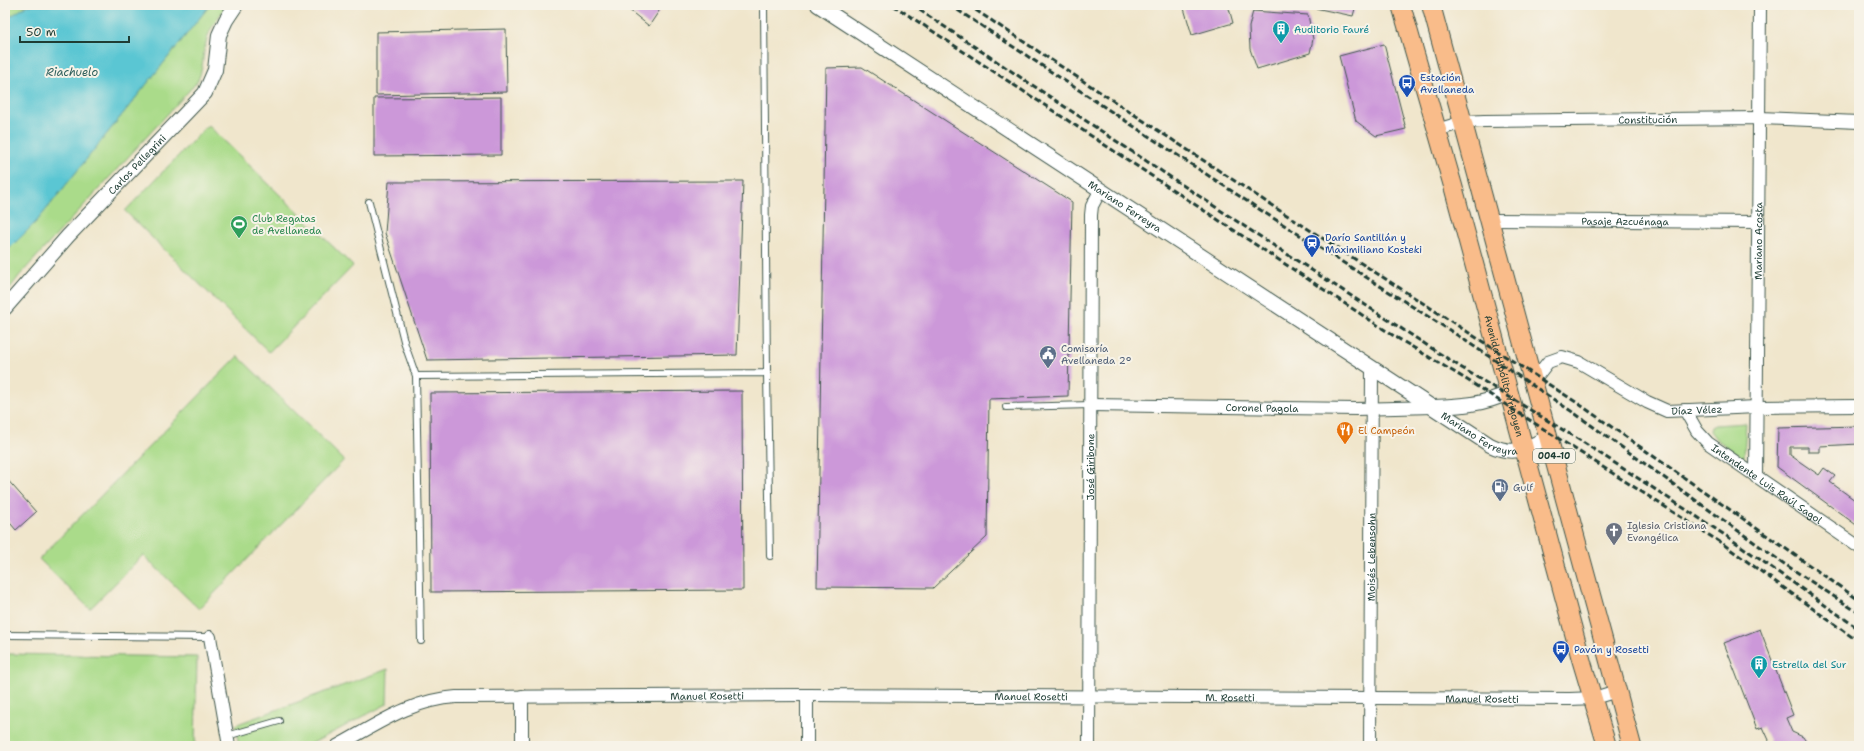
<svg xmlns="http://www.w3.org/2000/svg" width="1864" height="751" font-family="'Shantell Sans',sans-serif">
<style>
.green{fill:#aadb8a;stroke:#648c5f}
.water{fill:#5ac6d3;stroke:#3c8284}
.building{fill:#cc98d9}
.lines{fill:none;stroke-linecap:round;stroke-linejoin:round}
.service-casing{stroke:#3e564b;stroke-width:8}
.minor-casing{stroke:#3e564b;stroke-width:14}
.tertiary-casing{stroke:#3e564b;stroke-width:16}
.primary-casing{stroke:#3e564b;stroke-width:20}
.service{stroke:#fff;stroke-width:6}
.minor{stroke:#fff;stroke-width:12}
.tertiary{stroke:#fff;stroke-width:14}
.primary{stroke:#f9bc8a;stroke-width:18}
.rail{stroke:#1f3d34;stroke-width:3;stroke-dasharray:6 3;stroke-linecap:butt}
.labels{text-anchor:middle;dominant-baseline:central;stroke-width:4;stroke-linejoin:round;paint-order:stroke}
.shield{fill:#f7f3e8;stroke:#60746a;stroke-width:1}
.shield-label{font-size:9px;font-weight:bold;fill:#1f3d34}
.culture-label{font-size:10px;fill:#0d838f;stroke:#f7f3e8;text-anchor:start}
.transit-label{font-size:10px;fill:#164399;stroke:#f7f3e8;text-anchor:start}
.street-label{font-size:10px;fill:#1f3d34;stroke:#f7f3e8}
.leisure-label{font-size:10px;fill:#27864d;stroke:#f7f3e8;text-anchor:start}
.service-label{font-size:10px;fill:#4e5e75;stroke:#f7f3e8;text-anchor:start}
.food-label{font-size:10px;fill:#c56008;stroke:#f7f3e8;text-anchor:start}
.worship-label{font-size:10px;fill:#5b616d;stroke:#f7f3e8;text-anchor:start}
.water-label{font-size:11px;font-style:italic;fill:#2e5f5c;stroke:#f7f3e8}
</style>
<rect width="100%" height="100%" fill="#f7f3e8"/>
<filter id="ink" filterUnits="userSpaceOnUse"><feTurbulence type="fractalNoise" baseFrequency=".025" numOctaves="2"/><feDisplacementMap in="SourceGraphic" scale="8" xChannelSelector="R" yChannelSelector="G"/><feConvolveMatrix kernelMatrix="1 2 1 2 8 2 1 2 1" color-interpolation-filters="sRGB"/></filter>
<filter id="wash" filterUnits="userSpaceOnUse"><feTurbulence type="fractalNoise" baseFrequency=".012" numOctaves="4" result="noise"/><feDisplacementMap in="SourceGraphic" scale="16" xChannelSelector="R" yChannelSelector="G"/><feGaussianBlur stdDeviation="0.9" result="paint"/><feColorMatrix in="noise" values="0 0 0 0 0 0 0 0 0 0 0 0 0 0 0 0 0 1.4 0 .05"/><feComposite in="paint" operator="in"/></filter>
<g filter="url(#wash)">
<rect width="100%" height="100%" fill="#f0e6cc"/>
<!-- green -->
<path class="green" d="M5,5H28L5,20Z
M210,5H227C219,17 209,28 206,43C202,56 204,69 197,82L19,276L5,295V253L37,221Z
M208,125L353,266L269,352L125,211Z
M238,356L344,460L199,609L143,555L90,609L39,559Z
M1746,423L1744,459L1716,439L1710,431L1711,427L1715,425Z
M5,654L197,657L195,746H5Z
M388,669L387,704L307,746H239L235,725Z"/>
<!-- water -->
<path class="water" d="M28,5H210L37,221L5,253V20Z"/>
<g id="blocks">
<!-- building -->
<path class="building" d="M623,5H663L649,26Z
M1183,5H1228L1233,23L1192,35Z
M1316,5H1356L1353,16L1315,8Z
M1253,11L1308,15L1313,39L1310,53L1257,69L1250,49L1249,27Z
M506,29L507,92L376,95V32Z
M1384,44L1406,129L1376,136L1356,121L1339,56Z
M862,67L1072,202L1068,396L989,399L987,537L933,588L817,587L826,68Z
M501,97V155L374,156V98Z
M743,181L737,355L427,360L385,233L389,182Z
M742,391L743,590L431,592L430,393Z
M1859,426V444L1820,446V452H1808V447H1790V455L1819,475L1824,468L1835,476L1830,482L1859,503V527L1777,467L1778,428Z
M5,477L36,512L16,530L5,517Z
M1760,629L1793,715L1786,718L1792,732L1803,737L1809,746H1766L1769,740L1763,727L1757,729L1724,643Z"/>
</g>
</g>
<g filter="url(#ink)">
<use href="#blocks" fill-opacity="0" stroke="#3e564b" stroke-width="1"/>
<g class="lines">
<defs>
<path id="service" d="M764,5L767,373L770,556
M369,202L405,345L416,376
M1006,407L1091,405
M5,635L210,637
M421,641L416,376L767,373
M227,736L279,721"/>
<g id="minor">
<path id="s1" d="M1437,130L1463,122L1484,121L1760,118L1859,122"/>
<path id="s2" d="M1491,220L1758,222"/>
<path id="s3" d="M1534,380L1548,362L1562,357L1579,362L1647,402L1667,411L1757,407L1859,406"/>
<path id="s4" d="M1091,405L1356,409L1433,407"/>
<path id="s5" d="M1685,410L1697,431L1708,443L1859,547"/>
<path id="s6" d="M1756,477L1760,5"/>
<path d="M210,637L229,746"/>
<path d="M522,696V746"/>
<path id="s7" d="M337,746C376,725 410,700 456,697L807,695L1570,699L1594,698L1617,691"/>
<path d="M807,746V695"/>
<path id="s8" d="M1089,746L1091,215L1092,206L1100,191"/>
<path id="s9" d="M1370,746L1372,368"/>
</g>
<g id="tertiary">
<path id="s10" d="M818,5L1490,445C1515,457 1526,448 1549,437"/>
<path id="s11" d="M5,308L68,236L205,93L215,70L219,35L226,20L236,5"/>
<path d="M1433,407C1459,406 1483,405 1508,393"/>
</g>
<g id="primary">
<path id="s12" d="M1401,5L1453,186L1581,659L1607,746"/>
<path d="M1431,5L1632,746"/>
</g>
</defs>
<!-- service casing -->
<use href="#service" class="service-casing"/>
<!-- minor casing -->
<use href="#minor" class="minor-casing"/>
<!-- tertiary casing -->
<use href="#tertiary" class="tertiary-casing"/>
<!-- primary casing -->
<use href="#primary" class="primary-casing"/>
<!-- service -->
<use href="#service" class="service"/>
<!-- minor -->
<use href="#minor" class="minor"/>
<!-- tertiary -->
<use href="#tertiary" class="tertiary"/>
<!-- primary -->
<use href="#primary" class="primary"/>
<!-- rail -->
<path class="rail" d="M893,5L1394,336L1464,378L1723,544L1859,642
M912,5L1250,230L1462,368L1581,441L1728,537L1859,629
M950,5L1262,211L1454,333L1577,415L1783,563L1859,613
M968,5L1268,203L1576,402L1859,600"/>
</g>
</g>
<!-- icons -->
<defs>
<symbol id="building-pin" viewBox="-11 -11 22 30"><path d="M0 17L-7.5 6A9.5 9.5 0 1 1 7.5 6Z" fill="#0f9aa8" stroke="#f7f3e8"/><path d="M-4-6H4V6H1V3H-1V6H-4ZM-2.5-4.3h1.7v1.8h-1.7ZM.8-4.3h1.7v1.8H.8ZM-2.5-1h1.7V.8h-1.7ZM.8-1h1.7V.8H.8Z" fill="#fff"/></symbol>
<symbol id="bus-pin" viewBox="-11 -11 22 30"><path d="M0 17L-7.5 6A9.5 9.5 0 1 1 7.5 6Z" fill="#1a4fb4" stroke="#f7f3e8"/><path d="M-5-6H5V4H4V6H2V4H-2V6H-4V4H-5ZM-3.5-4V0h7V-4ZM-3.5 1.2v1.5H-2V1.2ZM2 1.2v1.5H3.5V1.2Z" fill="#fff"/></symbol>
<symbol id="stadium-pin" viewBox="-11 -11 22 30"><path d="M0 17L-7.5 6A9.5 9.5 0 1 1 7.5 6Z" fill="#2e9e5b" stroke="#f7f3e8"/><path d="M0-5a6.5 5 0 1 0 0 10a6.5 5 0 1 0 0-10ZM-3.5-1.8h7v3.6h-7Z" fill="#fff"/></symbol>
<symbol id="station-pin" viewBox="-11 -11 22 30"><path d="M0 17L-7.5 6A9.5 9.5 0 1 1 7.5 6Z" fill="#1a4fb4" stroke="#f7f3e8"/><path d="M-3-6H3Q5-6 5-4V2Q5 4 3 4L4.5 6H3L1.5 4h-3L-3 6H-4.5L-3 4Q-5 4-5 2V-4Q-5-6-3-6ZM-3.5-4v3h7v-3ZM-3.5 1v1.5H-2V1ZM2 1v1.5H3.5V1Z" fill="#fff"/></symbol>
<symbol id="civic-pin" viewBox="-11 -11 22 30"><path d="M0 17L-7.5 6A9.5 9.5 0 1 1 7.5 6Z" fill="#5c6f8a" stroke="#f7f3e8"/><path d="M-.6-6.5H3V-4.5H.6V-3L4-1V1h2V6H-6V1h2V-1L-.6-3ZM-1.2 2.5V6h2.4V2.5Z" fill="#fff"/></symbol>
<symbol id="restaurant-pin" viewBox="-11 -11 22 30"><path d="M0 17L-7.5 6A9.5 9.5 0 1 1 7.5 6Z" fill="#e8710a" stroke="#f7f3e8"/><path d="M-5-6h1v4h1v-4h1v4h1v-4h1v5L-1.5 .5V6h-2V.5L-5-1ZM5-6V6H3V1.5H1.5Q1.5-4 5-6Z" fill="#fff"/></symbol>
<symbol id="fuel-pin" viewBox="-11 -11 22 30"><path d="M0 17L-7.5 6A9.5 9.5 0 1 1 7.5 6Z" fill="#5c6f8a" stroke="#f7f3e8"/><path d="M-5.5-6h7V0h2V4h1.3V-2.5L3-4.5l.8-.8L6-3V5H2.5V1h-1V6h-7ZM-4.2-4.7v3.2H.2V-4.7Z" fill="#fff"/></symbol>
<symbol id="church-pin" viewBox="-11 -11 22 30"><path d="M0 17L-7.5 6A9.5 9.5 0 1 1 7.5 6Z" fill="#6b7280" stroke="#f7f3e8"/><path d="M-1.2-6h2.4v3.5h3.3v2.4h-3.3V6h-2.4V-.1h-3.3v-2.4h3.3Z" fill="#fff"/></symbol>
</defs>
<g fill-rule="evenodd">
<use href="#building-pin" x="1271" y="19" width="20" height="27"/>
<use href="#bus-pin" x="1397" y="73" width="20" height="27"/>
<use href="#stadium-pin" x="229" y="214" width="20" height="27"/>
<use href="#station-pin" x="1302" y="233" width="20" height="27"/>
<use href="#civic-pin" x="1038" y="344" width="20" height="27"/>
<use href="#restaurant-pin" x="1335" y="420" width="20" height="27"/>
<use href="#fuel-pin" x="1490" y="477" width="20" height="27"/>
<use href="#church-pin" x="1604" y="521" width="20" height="27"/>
<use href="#bus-pin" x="1551" y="639" width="20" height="27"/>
<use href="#building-pin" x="1749" y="654" width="20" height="27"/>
</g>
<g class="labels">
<!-- shield labels -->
<rect class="shield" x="1533" y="449" width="42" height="14" rx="3"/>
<g class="shield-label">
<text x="1554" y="456">004-10</text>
</g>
<!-- culture labels -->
<g class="culture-label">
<text x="1294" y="29">Auditorio Fauré</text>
<text x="1772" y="664">Estrella del Sur</text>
</g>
<!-- transit labels -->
<g class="transit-label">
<text x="1420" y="77">Estación<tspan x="1420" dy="12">Avellaneda</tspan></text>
<text x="1325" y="237">Darío Santillán y<tspan x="1325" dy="12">Maximiliano Kosteki</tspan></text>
<text x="1574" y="649">Pavón y Rosetti</text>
</g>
<!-- street labels -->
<g class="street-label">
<text stroke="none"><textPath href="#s1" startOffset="212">Constitución</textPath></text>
<text stroke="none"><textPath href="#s11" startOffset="195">Carlos Pellegrini</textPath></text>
<text stroke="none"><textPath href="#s10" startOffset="367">Mariano Ferreyra</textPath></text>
<text stroke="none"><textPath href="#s2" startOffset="134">Pasaje Azcuénaga</textPath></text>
<text stroke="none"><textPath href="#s6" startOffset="236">Mariano Acosta</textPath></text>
<text stroke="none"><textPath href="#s12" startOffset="385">Avenida Hipólito Yrigoyen</textPath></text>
<text stroke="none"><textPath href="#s4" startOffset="171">Coronel Pagola</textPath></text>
<text stroke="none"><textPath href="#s3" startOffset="186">Díaz Vélez</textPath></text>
<text stroke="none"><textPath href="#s10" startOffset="789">Mariano Ferreyra</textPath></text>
<text stroke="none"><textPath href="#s8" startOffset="279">José Giribone</textPath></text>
<text stroke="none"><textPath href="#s5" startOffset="112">Intendente Luis Raúl Sagol</textPath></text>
<text stroke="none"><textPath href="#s9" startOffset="189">Moisés Lebensohn</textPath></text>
<text stroke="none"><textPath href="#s7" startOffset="381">Manuel Rosetti</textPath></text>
<text stroke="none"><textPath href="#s7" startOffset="705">Manuel Rosetti</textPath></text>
<text stroke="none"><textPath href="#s7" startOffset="904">M. Rosetti</textPath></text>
<text stroke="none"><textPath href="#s7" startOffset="1156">Manuel Rosetti</textPath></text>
</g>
<!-- leisure labels -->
<g class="leisure-label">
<text x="252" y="218">Club Regatas<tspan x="252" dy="12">de Avellaneda</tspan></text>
</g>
<!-- service labels -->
<g class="service-label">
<text x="1061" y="348">Comisaría<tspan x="1061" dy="12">Avellaneda 2°</tspan></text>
<text x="1513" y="487">Gulf</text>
</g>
<!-- food labels -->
<g class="food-label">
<text x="1358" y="430">El Campeón</text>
</g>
<!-- worship labels -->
<g class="worship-label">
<text x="1627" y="525">Iglesia Cristiana<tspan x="1627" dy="12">Evangélica</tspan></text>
</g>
<!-- water labels -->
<g class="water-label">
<text x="72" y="72">Riachuelo</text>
</g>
</g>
<!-- margin -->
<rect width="1864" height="751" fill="none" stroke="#f7f3e8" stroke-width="20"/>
<!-- scale -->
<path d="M20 36v6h109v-6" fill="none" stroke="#1f3d34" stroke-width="2"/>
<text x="26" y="36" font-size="12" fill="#1f3d34" stroke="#f7f3e8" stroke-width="3" paint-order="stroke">50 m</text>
</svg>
